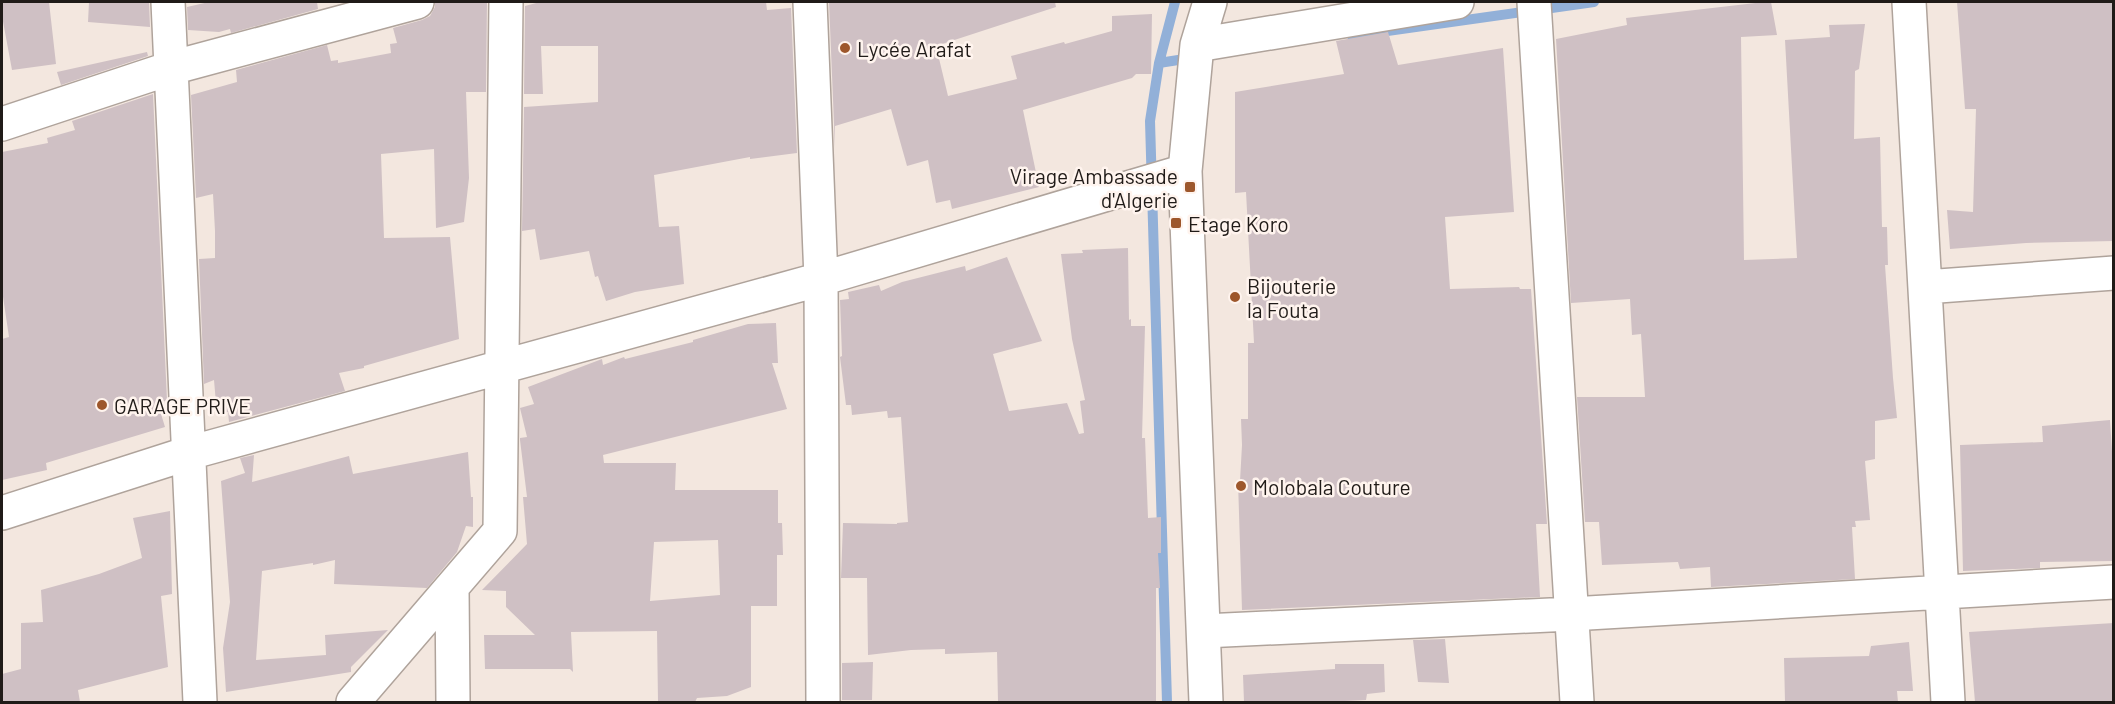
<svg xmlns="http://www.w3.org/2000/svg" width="2115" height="704" font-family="Barlow,sans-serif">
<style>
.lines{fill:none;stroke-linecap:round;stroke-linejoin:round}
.stream{stroke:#92b0d8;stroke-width:10}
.building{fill:#cfc0c4;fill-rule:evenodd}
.minor-casing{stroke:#afa39b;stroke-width:36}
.minor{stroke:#fff;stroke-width:33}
.poi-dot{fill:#9d572c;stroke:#fff4ee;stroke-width:2}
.labels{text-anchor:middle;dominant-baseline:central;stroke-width:5;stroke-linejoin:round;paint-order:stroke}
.poi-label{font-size:21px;fill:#201b18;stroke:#fff4ee;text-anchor:start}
</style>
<rect width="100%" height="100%" fill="#f3e7df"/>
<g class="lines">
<!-- stream -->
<path class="stream" d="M1352,36L1594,2
M1159,63L1191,58
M1167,702L1150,121L1159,63L1175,2"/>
</g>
<!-- building -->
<path class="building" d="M2,2H49L56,64L12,70L2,16Z
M89,2H149L150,27L88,22Z
M209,2H317L318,9L231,33L230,29L219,32L188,30L187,7Z
M435,2H487L486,92H466L469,178L464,222L436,228L434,149L381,154L384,238L450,237L459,339L364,366V368L339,373L345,391L229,422L228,412L217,415L214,380L204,384L199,259L215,258V231L213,194L196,198L191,95L237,82L236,70L327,45L331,61L338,60V63L391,53L390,44L397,43L393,28L422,20L430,16L435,7Z
M540,2H766L767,10L791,8L797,153L750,159V157L654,175L659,227L679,226L684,284L635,292L606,301L598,276L595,277L589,251L540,260L535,229L522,231L524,107L598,102V46H541L543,94H524L525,6Z
M829,2H1055L1056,7L936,46L948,96L1017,79L1011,56L1064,42L1065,44L1112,31V16L1152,14L1151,74H1136L1132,78L1023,110L1039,187L952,209L950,200L936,203L928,160L907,166L891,109L835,126V148Z
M1764,2H1771L1777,35L1741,37L1744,260L1797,258L1785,40L1830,37L1829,25L1865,24L1859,69L1855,71L1854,139L1880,137L1882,227H1887L1888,265H1885L1893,378L1897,418L1875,421V459L1865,461L1870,520L1855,521L1856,527H1852L1855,579L1711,587L1710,567L1680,569L1678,562L1602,565L1599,522H1585L1577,397H1645L1641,334L1632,335L1630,299L1571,303L1556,39L1627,25L1626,18Z
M1957,2H2114V241L2026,243L1950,249L1947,210L1973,212L1976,109H1965Z
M1388,32L1398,65L1503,48L1514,212L1445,217L1450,289L1519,287L1520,289H1531L1547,524H1536L1540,597L1242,610L1238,481H1240L1242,445L1241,419H1248V343H1254L1246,192L1235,193V92L1344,74L1336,41Z
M147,52L148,56L61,85L57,72Z
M153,94L167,400L158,404L165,427L46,463L47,470L2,480V339L9,337L2,290V152L48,143L47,138L75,130L72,121Z
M1128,248L1129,320L1131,319V326H1145L1142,438H1145L1148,518L1161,517V553H1158L1160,588H1156V702H998L997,652L945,654V649L911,650L868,655L867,578H841L843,523L897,524V523L908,522L901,417L888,418L887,411L852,415L851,405H846L840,357L842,356L840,300L849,299L848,292L879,285L881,291L902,282L965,266L966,271L1007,257L1042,341L993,354L1009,411L1067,403L1079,434L1084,433L1080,401L1085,400L1072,339L1061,254L1083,253L1082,250Z
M776,323L778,363H772L787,409L603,455L604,463H676L675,490H778V523H782L783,555H777V606H751V687L727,696L697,698L695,702H658L657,631L571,632L573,672L570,669H485L484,635H535L506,607V591L482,590L527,544L523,497H527L520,440V438L527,437L520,408L534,404L528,387L602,359L603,365L624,357L625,359L693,342V340L748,324ZM718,540L720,595L650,601L654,542Z
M2110,420L2114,483V561L2040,562V568L1963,571L1960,445L2043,442L2042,426Z
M468,452L471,497H473V527L466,526L457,552L427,588L334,584L335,560L313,565V563L262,571L256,660L326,655L325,635L388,630L351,667V672L226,692L223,648L230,602L221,481L245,473L240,458L254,455L252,482L349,456L353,474Z
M170,511L172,594L161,596L168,667L78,690L80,702H2V674L21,669V623L43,622L41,590L99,574L142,558L133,518Z
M2114,623V702H1975L1969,632Z
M1445,639L1449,683L1418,682L1413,640Z
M1909,642L1913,691H1897L1898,702H1785L1784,658L1869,656L1871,646Z
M873,662L872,700H842V663Z
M1335,664H1384L1385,692L1367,694L1366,700L1324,702H1244L1243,675L1335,669Z"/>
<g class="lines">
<defs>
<path id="minor" d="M168,2L200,702
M810,2L821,279L823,702
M1534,2L1577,702
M1909,2L1948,702
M1197,45L1457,2
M2,124L171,68L417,2
M1925,287L2114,273
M2,513L189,453L821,279L1185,171
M452,588L453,702
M1204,631L1571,614L2114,582
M353,702L500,531L506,2
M1206,702L1185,171L1197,45L1210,2"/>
</defs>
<!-- minor casing -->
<use href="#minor" class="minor-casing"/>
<!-- minor -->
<use href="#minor" class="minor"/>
</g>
<!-- markers -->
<g class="poi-dot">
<circle cx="845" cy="48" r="6"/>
<rect x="1184" y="181" width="12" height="12" rx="3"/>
<rect x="1170" y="217" width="12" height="12" rx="3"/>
<circle cx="1235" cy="297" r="6"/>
<circle cx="102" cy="405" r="6"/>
<circle cx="1241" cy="486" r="6"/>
</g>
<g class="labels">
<!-- poi labels -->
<g class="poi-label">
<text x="857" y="48">Lycée Arafat</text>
<text x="1178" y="175" text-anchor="end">Virage Ambassade<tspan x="1178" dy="24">d'Algerie</tspan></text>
<text x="1188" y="223">Etage Koro</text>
<text x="1247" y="285">Bijouterie<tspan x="1247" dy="24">la Fouta</tspan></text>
<text x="114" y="405">GARAGE PRIVE</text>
<text x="1253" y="486">Molobala Couture</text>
</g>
</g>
<!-- border -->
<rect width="2115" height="704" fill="none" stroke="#201b18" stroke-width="6"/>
</svg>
